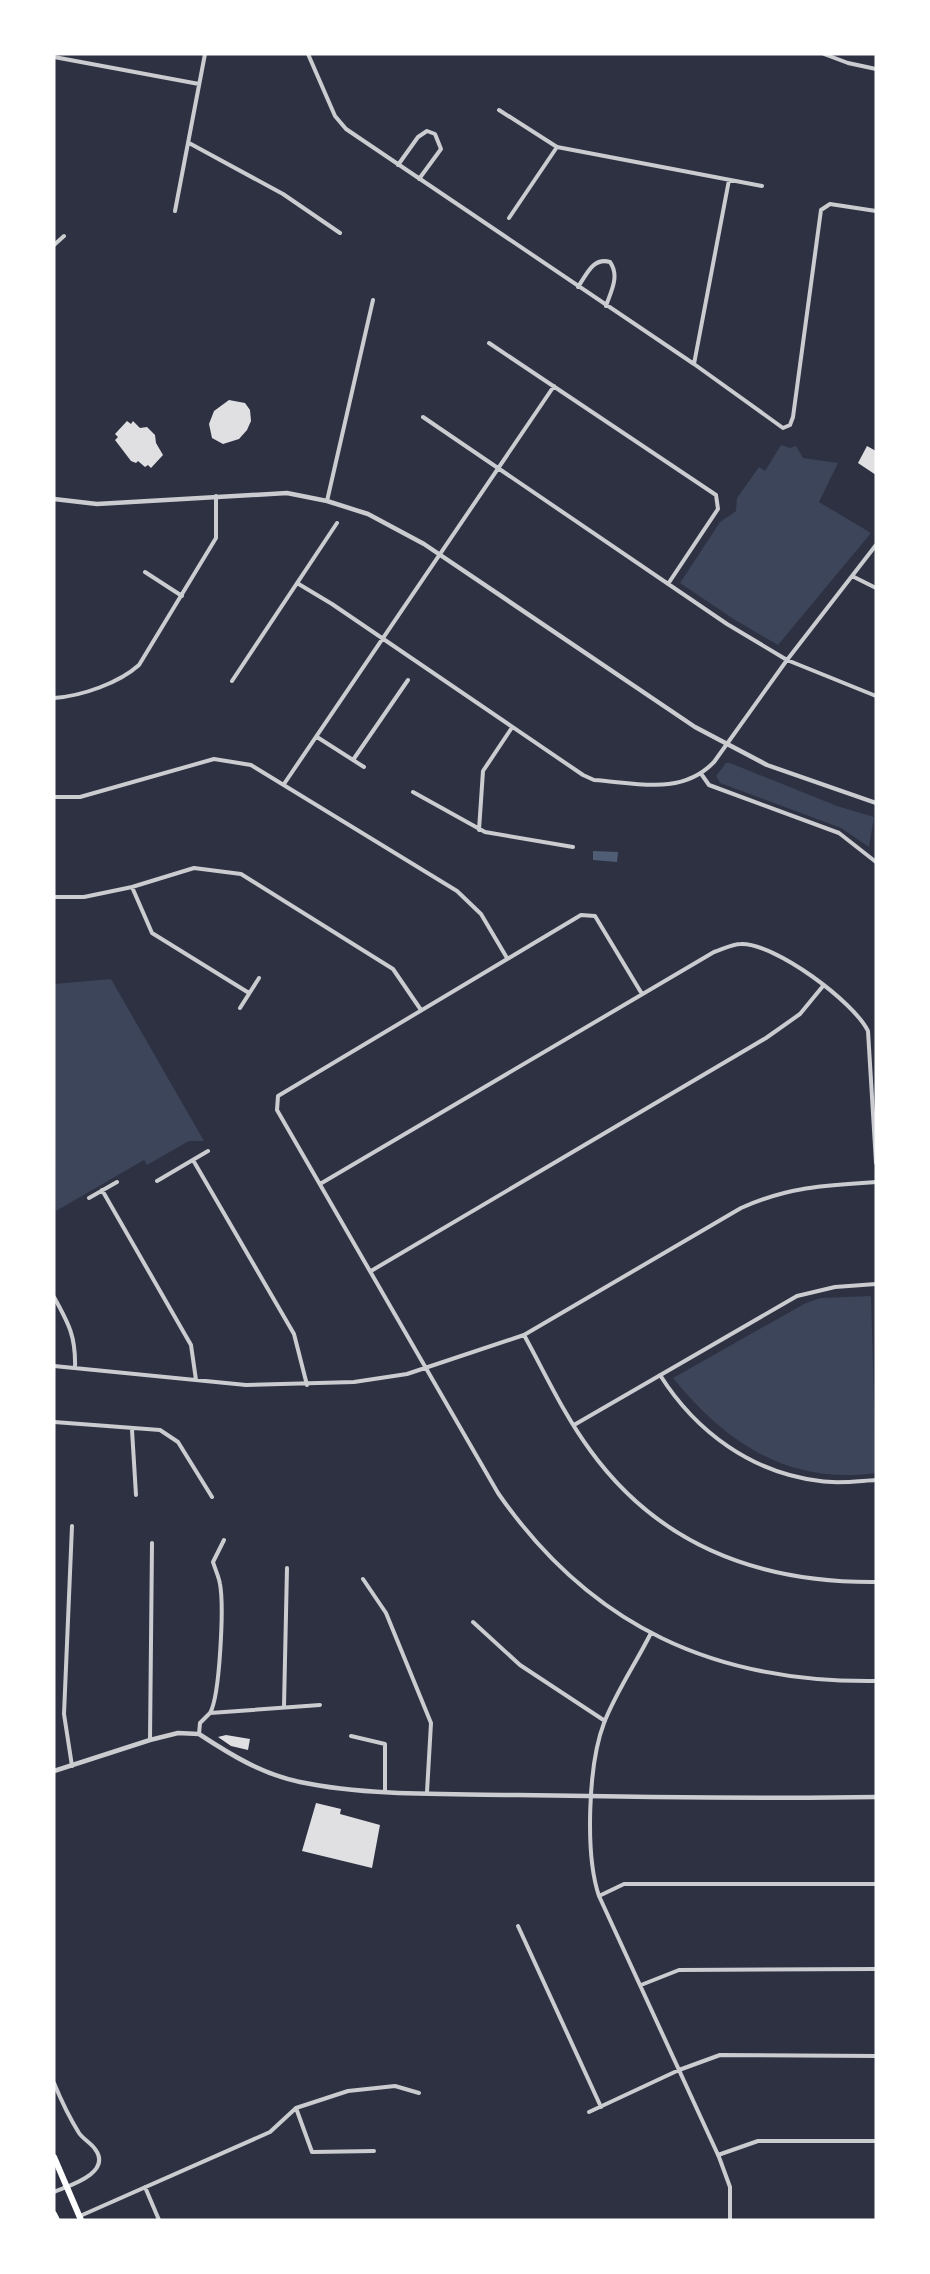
<svg xmlns="http://www.w3.org/2000/svg" width="930" height="2274" font-family="'Crimson Pro',serif">
<style>
.green{fill:#3c4559}
.water{fill:#4f5d75}
.building{fill:#e0e0e3}
.lines{fill:none;stroke-linecap:round;stroke-linejoin:round}
.minor{stroke:#caccd0;stroke-width:4}
.tertiary{stroke:#caccd0;stroke-width:4.5}
.primary{stroke:#fff;stroke-width:6}
</style>
<rect width="100%" height="100%" fill="#2d3142"/>
<!-- green -->
<path class="green" d="M781,445L790,448L796,446L803,458L838,463L819,502L871,533L778,645L735,620L680,583L720,522L736,511L737,498L759,467L765,471Z
M726,763H730L837,806L874,817L869,847L841,828L720,783L716,776Z
M111,979L204,1141H189L147,1165L144,1160L56,1211L54,984Z
M871,1296L876,1473C788,1485 726,1443 673,1378L804,1304L820,1298Z"/>
<!-- water -->
<path class="water" d="M593,851L618,852L617,862L593,860Z"/>
<!-- building -->
<path class="building" d="M229,400L245,403L250,410L251,421L247,430L239,439L223,444L212,438L209,424L214,411Z
M127,421L131,424L133,421L140,428L147,427L155,435L156,443L163,455L151,468L148,465L145,467L138,461L136,463L131,461L115,440L118,437L115,434Z
M867,446L876,451V475L858,463Z
M226,1735L250,1739L248,1750L231,1746L218,1737Z
M316,1803L341,1809L340,1814L380,1825L372,1868L302,1851Z"/>
<g class="lines">
<!-- minor -->
<path class="minor" d="M308,54L335,116L346,129L694,364L783,428L790,425L793,417L821,210L830,204L876,211
M824,54L848,63L876,69
M54,57L199,84
M499,110L557,147L762,186
M189,143L283,194L340,233
M398,165L418,137L427,131L435,134L441,149L419,179
M175,211L205,54
M509,218L557,147
M54,245L64,236
M578,287C587,274 593,257 610,262C620,276 611,291 606,306
M489,343L716,495L718,509L668,584
M694,364L729,180
M423,417L727,624L787,660L876,696
M327,501L373,300
M145,572L182,596
M852,576L876,588
M297,583L332,604L583,775L594,780C637,783 681,796 714,762L787,660L876,545
M232,681L337,523
M54,698C82,696 119,683 139,665L216,538V496
M317,737L364,767
M353,760L408,680
M702,775L709,785L839,833L876,862
M284,784L554,386
M413,792L485,832L573,847
M54,797H80L214,759L251,765L457,891L481,914L507,958
M479,830L483,771L511,729
M132,887L152,933L249,993
M54,897H84L132,887L194,868L241,874L393,969L421,1010
M642,994L595,916L581,915L278,1096L277,1110L498,1493C591,1627 715,1683 876,1681
M240,1008L259,978
M193,1160L294,1334L307,1385
M157,1181L208,1151
M320,1184L714,952C723,949 733,944 741,944C775,943 854,1002 868,1031L876,1163
M102,1190L191,1345L196,1380
M89,1198L117,1182
M371,1271L766,1038L800,1014L823,986
M54,1297C69,1324 76,1337 75,1368
M524,1335C545,1373 564,1415 590,1450C660,1547 760,1583 876,1582
M54,1366L246,1385L354,1382L407,1374L524,1335L741,1208C787,1187 826,1185 876,1182
M660,1375C696,1432 752,1473 820,1481C838,1484 858,1481 876,1480
M54,1422L160,1430L178,1442L212,1497
M574,1425L797,1296L835,1287L876,1284
M132,1430L136,1495
M363,1579L386,1613L431,1723L427,1792
M473,1622L520,1665L605,1721
M651,1633C636,1663 616,1692 604,1723C588,1765 585,1855 599,1896L719,2157L730,2187V2220
M284,1706L287,1568
M210,1713C220,1696 224,1606 220,1584C219,1577 215,1569 213,1562L224,1540
M199,1734L200,1723L210,1713L320,1705
M351,1736L385,1744V1791
M150,1740L152,1543
M72,1766L64,1714L72,1526
M599,1896L624,1884H876
M518,1926L601,2107
M641,1985L679,1970L876,1969
M54,2083C61,2100 69,2117 79,2133C83,2139 91,2143 95,2149C113,2173 68,2186 54,2192
M296,2108L312,2152L374,2151
M589,2112L679,2070L720,2055L876,2056
M718,2155L758,2141H876
M145,2187L159,2220
M80,2216L270,2132L296,2108L348,2091L395,2086L419,2093"/>
<!-- tertiary -->
<path class="tertiary" d="M54,499L97,504L287,493L327,501L368,514L424,544L695,727L767,765L876,803
M54,1771L150,1740L178,1733L199,1734C231,1755 262,1774 300,1782C365,1796 451,1794 518,1795C637,1797 757,1799 876,1797"/>
<!-- primary -->
<path class="primary" d="M54,2157L81,2220
M54,2214L57,2220"/>
</g>
<!-- border -->
<rect width="930" height="2274" fill="none" stroke="#ffffff" stroke-width="111"/>
</svg>
